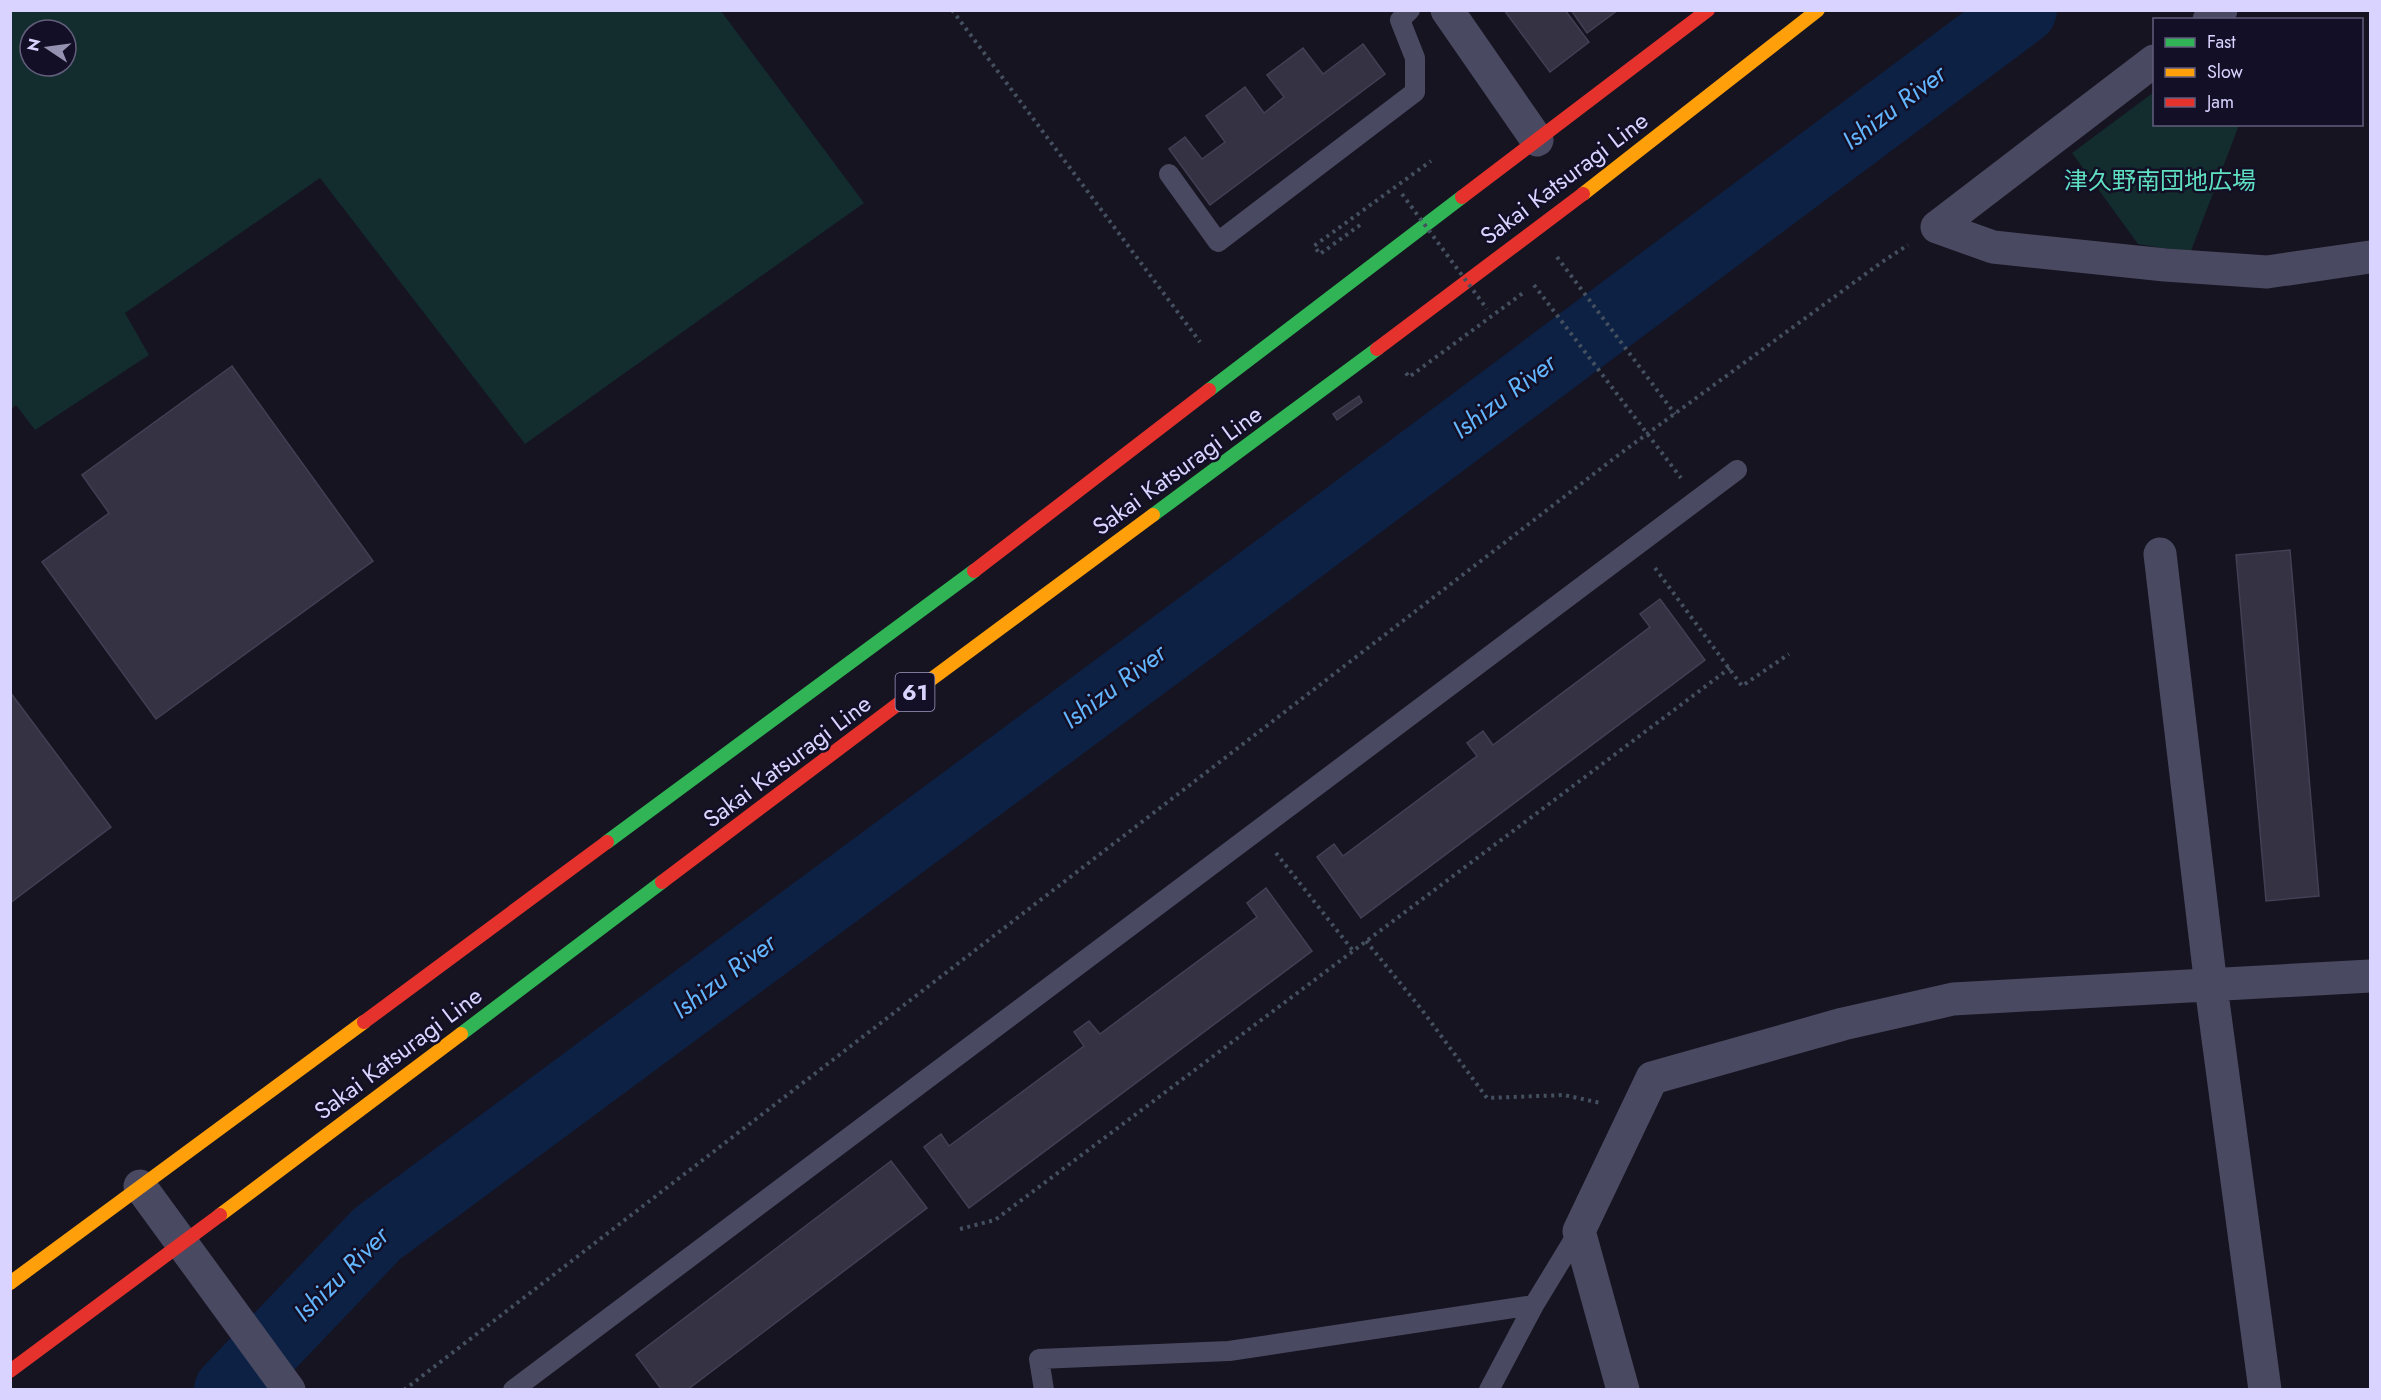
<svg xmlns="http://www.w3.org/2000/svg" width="2381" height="1400" font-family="Jost,'Noto Sans JP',sans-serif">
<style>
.green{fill:#132c2d;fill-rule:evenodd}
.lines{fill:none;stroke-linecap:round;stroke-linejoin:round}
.river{stroke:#0d2144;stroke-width:68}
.building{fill:#343243;stroke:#433f54;stroke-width:1.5}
.path{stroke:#44505f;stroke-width:4;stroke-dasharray:3 4.5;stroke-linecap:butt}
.lane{stroke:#4a4962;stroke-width:20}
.street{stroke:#4a4962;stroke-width:33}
.fast{stroke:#30b455;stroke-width:14}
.slow{stroke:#ff9f0a;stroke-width:14}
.jam{stroke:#e5322d;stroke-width:14}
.path-bridge{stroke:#44505f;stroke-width:4;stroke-dasharray:3 4.5;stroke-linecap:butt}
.labels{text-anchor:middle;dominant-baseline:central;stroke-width:5;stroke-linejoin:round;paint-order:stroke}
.shield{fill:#130f26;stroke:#9e99be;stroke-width:1.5}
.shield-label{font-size:22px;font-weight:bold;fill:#d9d4ff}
.street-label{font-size:24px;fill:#d9d4ff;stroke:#130f26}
.park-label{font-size:24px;fill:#5fe0c0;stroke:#130f26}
.water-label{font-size:26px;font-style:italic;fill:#62b6ff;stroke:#130f26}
</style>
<rect width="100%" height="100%" fill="#161421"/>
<!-- green -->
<path class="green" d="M11,10L721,11L864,203L525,444L320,178L125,313L149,355L35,430L16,405L11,409ZM30,30H66V66H30Z
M2154,92V124L2239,125L2191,251L2167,249L2138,244L2072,153Z"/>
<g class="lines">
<!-- river -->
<path class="river" d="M228,1390L377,1234L1240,595L2023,10"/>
</g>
<!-- building -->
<path class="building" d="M1504,10H1565L1589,42L1550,72Z
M1571,10H1618L1587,33Z
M1363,44L1385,74L1210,205L1169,149L1185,137L1202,159L1225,142L1206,116L1245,87L1264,113L1284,97L1267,75L1303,48L1323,74Z
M232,366L373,561L156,719L42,562L109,513L82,475Z
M1359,396L1362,402L1337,420L1333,414Z
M2290,550L2319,896L2266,901L2236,555Z
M1660,599L1705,660L1361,918L1317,857L1334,844L1343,856L1477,756L1467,743L1483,731L1493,745L1650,627L1640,614Z
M10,692L111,827L10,903Z
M1266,888L1312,951L969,1208L924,1147L941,1134L949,1146L1084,1046L1074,1032L1089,1021L1100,1034L1257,917L1247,903Z
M891,1161L927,1208L687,1390H662L636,1355Z"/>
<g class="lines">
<!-- path -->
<path class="path" d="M952,10L1200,342
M1360,225L1320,254L1314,246L1431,161
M1557,257L1675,414
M1534,285L1681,478
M1406,373L1409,377L1523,293
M1655,568L1742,686L1789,654
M1276,853L1354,952
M1366,941L1422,1010L1487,1098L1564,1095L1601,1103
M960,1229L995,1220L1730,668
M404,1390L1621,453L1882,262L1908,245"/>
<!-- lane -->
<path class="lane" d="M1169,174L1218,242L1415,92V58L1400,20L1410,10
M513,1390L1737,470
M1044,1390L1039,1359L1229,1351L1534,1305
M1489,1390L1534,1305L1579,1231"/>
<!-- street -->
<path class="street" d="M1447,10L1537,140
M2209,20L2221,10
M1937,227L1993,247L2165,265L2267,272L2370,257
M1937,227L2154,61
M2160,554L2211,986L2265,1390
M140,1186L289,1390
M1623,1390L1579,1231L1652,1078L1843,1024L1953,999L2370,976"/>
<!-- fast -->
<path class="fast" d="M1209,390L1462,197
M1153,515L1377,349
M607,842L974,571
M461,1034L662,882"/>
<!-- slow -->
<path class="slow" d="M1583,194L1818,10
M910,695L1153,515
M220,1215L461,1034
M10,1283L364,1022"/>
<!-- jam -->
<path class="jam" d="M1462,197L1708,10
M1377,349L1583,194
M974,571L1209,390
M662,882L910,695
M364,1022L607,842
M10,1371L220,1215"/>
<!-- path-bridge -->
<path class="path-bridge" d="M1402,194L1487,309"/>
</g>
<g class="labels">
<!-- shield labels -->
<rect class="shield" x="895.5" y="673" width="39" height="38" rx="4.5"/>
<g class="shield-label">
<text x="915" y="692">61</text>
</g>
<!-- street labels -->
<g class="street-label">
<text transform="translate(1564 178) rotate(-37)">Sakai Katsuragi Line</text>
<text transform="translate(1177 470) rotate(-36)">Sakai Katsuragi Line</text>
<text transform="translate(787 761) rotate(-37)">Sakai Katsuragi Line</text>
<text transform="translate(398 1053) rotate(-37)">Sakai Katsuragi Line</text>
</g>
<!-- park labels -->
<g class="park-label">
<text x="2160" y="180">津久野南団地広場</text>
</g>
<!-- water labels -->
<g class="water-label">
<text transform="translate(1894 107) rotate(-37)">Ishizu River</text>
<text transform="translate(1504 396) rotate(-37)">Ishizu River</text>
<text transform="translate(1114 686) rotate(-37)">Ishizu River</text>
<text transform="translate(724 976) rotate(-37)">Ishizu River</text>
<text transform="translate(341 1274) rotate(-45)">Ishizu River</text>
</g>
</g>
<!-- border -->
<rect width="2381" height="1400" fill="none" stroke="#d9d4ff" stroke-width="24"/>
<!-- legend -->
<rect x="2153" y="18" width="210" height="108" fill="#130f26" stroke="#625e7d" stroke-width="1.5"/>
<rect x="2165" y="38" width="30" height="9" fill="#30b455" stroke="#625e7d" stroke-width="1.5"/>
<text x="2207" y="48" font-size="18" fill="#d9d4ff">Fast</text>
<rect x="2165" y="68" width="30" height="9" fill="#ff9f0a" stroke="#625e7d" stroke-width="1.5"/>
<text x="2207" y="78" font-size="18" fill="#d9d4ff">Slow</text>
<rect x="2165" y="98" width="30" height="9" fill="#e5322d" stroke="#625e7d" stroke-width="1.5"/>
<text x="2207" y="108" font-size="18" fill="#d9d4ff">Jam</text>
<!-- north arrow -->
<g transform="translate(48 48) rotate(283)"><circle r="28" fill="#130f26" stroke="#625e7d" stroke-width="1.5"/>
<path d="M0-4.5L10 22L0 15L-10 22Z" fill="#9591b1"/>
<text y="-9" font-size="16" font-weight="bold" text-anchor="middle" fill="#d9d4ff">N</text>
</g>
</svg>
